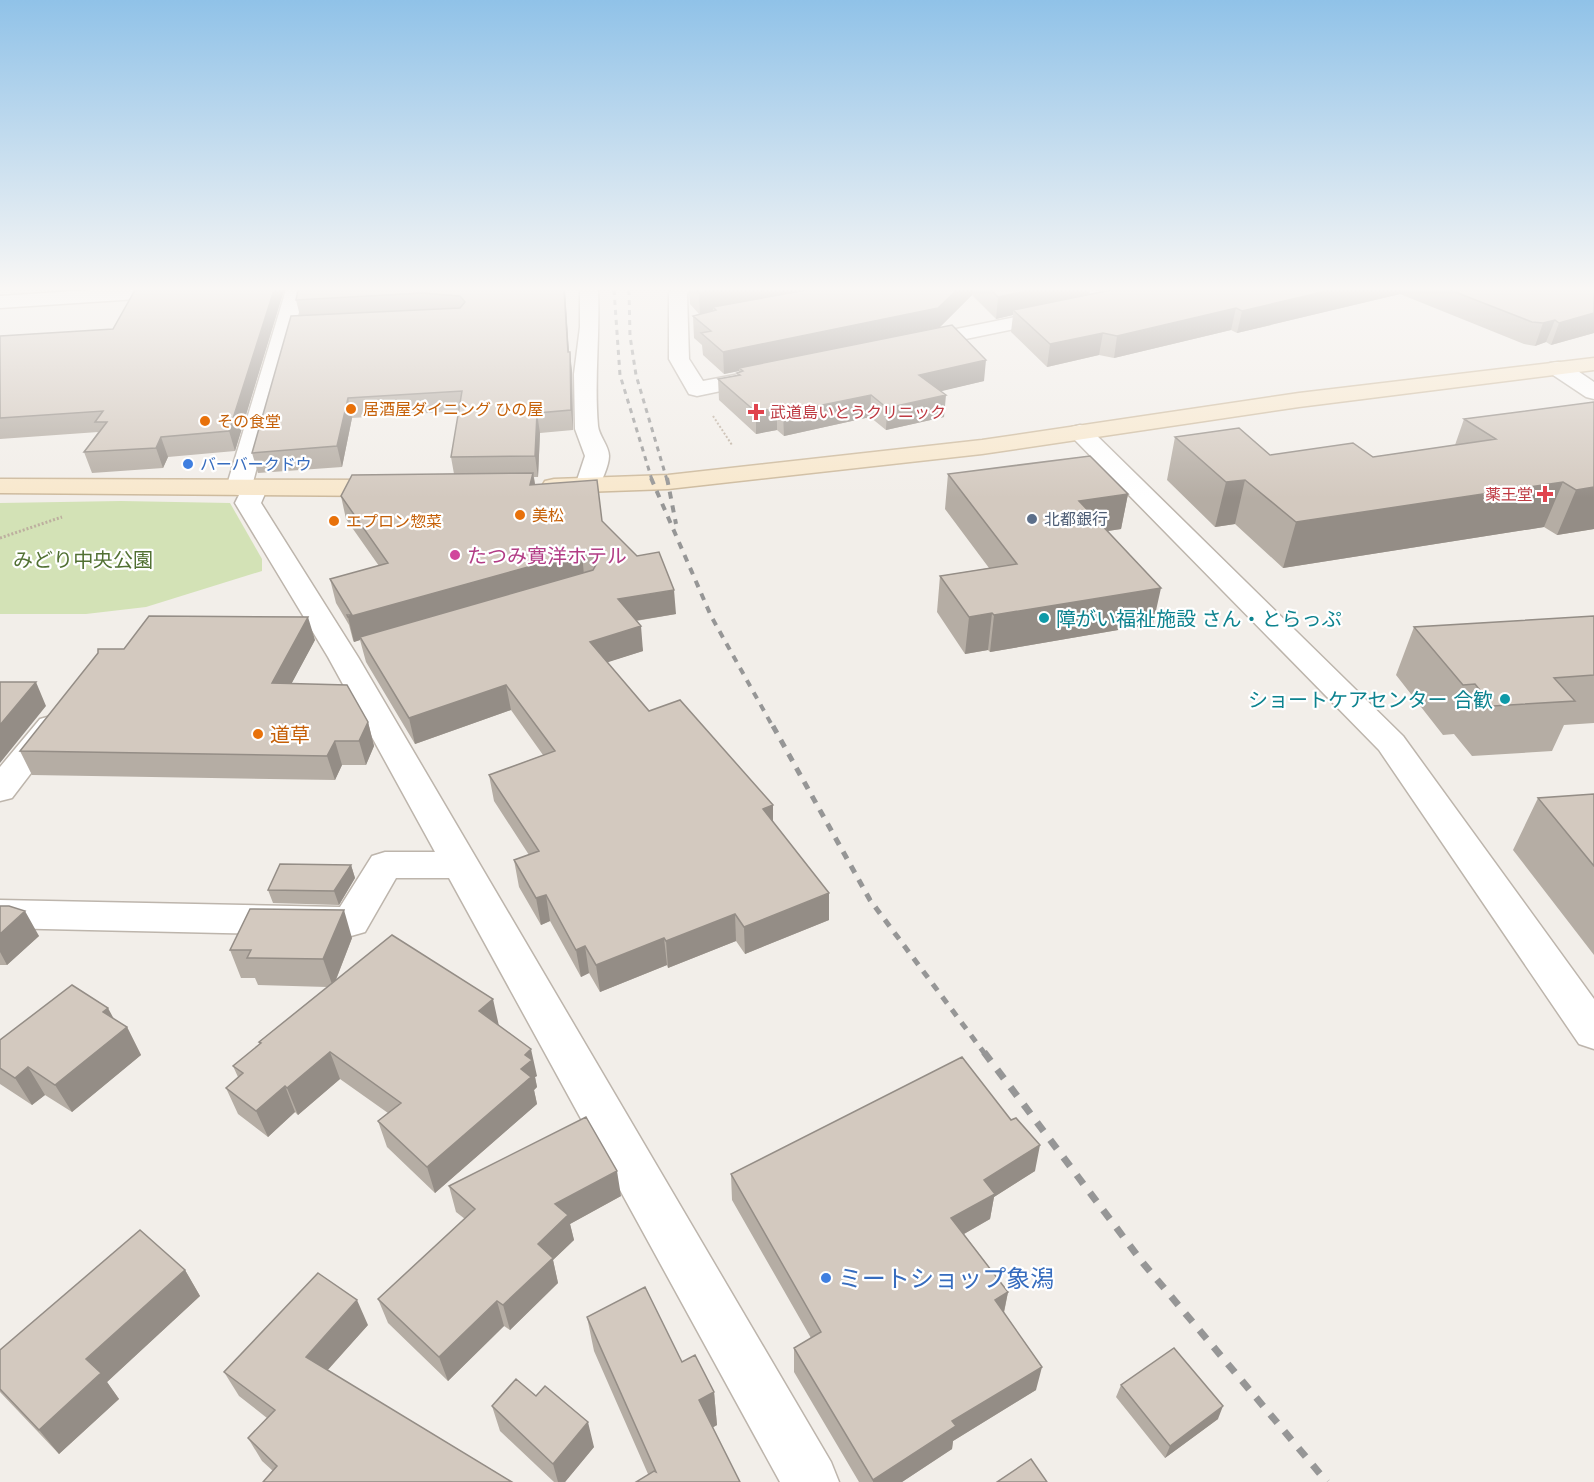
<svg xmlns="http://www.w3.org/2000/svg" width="1594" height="1482" font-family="Quicksand,'Noto Sans JP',sans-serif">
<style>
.green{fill:#d3e2b6}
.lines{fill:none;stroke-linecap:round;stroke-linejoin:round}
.street-casing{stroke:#bdb5ac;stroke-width:3}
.secondary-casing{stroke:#cdba9d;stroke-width:3}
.path-far1{stroke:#bdaf9f;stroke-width:2;stroke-dasharray:2 2;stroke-linecap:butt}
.path{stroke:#bdaf9f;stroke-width:3;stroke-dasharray:2 2;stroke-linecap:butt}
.street{fill:#fff;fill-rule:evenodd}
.secondary{fill:#f8e8cd;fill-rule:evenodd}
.rail-far3{stroke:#969696;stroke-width:3;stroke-dasharray:5 5;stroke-linecap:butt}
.rail-far2{stroke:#969696;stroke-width:4;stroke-dasharray:7 7;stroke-linecap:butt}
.rail-far1{stroke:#969696;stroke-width:5;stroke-dasharray:8 8;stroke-linecap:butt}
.rail{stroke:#969696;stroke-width:7;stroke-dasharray:11 11;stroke-linecap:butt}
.wall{fill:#b5ada4}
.shaded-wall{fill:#948d86}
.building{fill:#d3c9bf;stroke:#948d86;stroke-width:1.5}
.food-dot{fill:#e8710a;stroke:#fff;stroke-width:2}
.health-dot{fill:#e0444e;stroke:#fff;stroke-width:2}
.shop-dot{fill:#3f7fe0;stroke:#fff;stroke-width:2}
.service-dot{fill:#5c6f8a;stroke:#fff;stroke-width:2}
.hotel-dot{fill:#d1479c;stroke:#fff;stroke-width:2}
.culture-dot{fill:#0f9aa8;stroke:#fff;stroke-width:2}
.labels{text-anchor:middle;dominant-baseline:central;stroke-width:4.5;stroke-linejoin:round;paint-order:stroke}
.far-food-label{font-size:16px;fill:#c56008;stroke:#fff;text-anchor:start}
.far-health-label{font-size:16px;fill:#be3a42;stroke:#fff;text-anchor:start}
.far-shop-label{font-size:16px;fill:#366cbe;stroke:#fff;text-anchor:start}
.far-service-label{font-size:16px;fill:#4e5e75;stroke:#fff;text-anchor:start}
.hotel-label{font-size:20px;fill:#b23c85;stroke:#fff;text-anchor:start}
.park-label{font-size:20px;fill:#517032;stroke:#fff}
.culture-label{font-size:20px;fill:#0d838f;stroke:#fff;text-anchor:start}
.food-label{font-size:20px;fill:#c56008;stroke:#fff;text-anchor:start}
.near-shop-label{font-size:24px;fill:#366cbe;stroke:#fff;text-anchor:start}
</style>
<rect width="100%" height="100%" fill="#f2eee9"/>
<!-- green -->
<path class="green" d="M121,501L230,503L262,559V571L146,607L86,614H0V503Z"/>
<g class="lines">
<defs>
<path id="street" d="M89,290H192L190,294L183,296L0,308V296Z
M286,290H305L253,482L263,484L267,489L261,503L358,657L831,1462L839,1482H780L449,878H396L365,932L351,936L0,928V900L340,907L372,856L385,852H435L328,657L235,503L239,495L230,493L226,488Z
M580,290H598C600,336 594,380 598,426C599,436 609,446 609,456C609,466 601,483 596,491L587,493L578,491L575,486L585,456L575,429L574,374L580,327Z
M671,290H690L687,294L689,359L703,381L761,370L769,371L772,376L769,381L697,396L689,394L669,359V294Z
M1079,290C1094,290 1111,289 1122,303L1119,307L1112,309L917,349L910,347L907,343L910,339L917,337L1094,301Z
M1558,362L1566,363L1594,382V399L1586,397L1550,373L1547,368L1550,363Z
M1080,425L1088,427L1403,736L1594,999V1049L1579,1044L1379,750L1072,437L1068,432L1072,427Z
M51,716L62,719L67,726L12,798L0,801V767L40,719Z"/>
<path id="secondary" d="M1594,358V370L1299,407L982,454L668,489L554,493L545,491L542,486L545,481L554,479L668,475L982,440L1299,393Z
M0,479L391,480L400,483L404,488L400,493L391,496L0,493Z"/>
</defs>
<!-- street casing -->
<use href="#street" class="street-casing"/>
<!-- secondary casing -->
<use href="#secondary" class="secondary-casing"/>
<!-- path-far1 -->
<path class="path-far1" d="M713,416L732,445"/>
<!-- path -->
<path class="path" d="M0,538L62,517"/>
<!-- street -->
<use href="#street" class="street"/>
<!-- secondary -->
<use href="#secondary" class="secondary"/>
<!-- rail-far3 -->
<path class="rail-far3" d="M614,290L620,375L652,480
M629,290L630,336L636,375L667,480"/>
<!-- rail-far2 -->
<path class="rail-far2" d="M651,478L711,616L773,727
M667,478L676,524"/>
<!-- rail-far1 -->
<path class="rail-far1" d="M773,726L870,900L985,1054"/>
<!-- rail -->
<path class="rail" d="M984,1052L1143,1263L1327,1482"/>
</g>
<!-- wall -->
<path class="wall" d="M284,290L235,451L168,457L163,468L92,473L84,452L98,432L0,439V336L113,329Z
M298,290H565L569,352L572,371L573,430L540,433L538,477H534L535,485L602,521L676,614L636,621L643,651L607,662L649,711L773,805V822L829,920L745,954L736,941L668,968L667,965L600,992L589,973L581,977L550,921L541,925L519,887L514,860L529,855L494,801L489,775L543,755L511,710L415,744L366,662L360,640L354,642L353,640L349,625L336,603L330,579L379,566L346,519L341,496L454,474L451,457L459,411L352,418L342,467L258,473L252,453L300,316L296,300Z
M689,290H1090L1089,295L1109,291L1108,290H1594V333L1551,345L1546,342L1535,346L1524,344L1400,294L1237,333L1231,330L1114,358L1099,355L1047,367L1011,332L1013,315L996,319L972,295L940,327L984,381L940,391L944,417L886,430L870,417L784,436L777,430L756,434L719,400L718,379L737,375V373L739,372V371L724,374L703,355L702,345L694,338L693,316L699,314L690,304Z
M1594,402V529L1557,535L1544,527L1283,568L1235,524L1215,527L1167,480L1175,437L1270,455L1373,457L1455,445L1464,419Z
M948,474L1128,494L1121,529L1108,531L1153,624L990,652L988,650L965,654L937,612L940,576L989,568L945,509Z
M1594,616V723L1564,725L1552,751L1472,756L1454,734L1443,735L1396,675L1414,627Z
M315,640L291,684L368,722L374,746L366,765H342L335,780L32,775L20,751L124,649Z
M1594,794V955L1513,850L1538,798Z
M351,865L355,878L339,905L273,903L268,890Z
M0,906L39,936L7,965H0Z
M352,938L336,980L499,1026L537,1076L535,1077L537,1087L534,1090L537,1104L435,1193L387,1147L378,1121L388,1113L340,1079L298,1115L295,1112L268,1137L238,1114L226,1088L238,1077L233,1066L260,1044L259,1042L327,987L258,985L255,978H241L230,950Z
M115,1020L127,1027L141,1055L72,1112L45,1095L32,1105L0,1084V1040Z
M1035,1171L994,1197L990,1219L964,1234L1008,1292L1004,1313L1036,1390L953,1441L952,1449L902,1482H859L794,1372V1348L811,1338L732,1200L731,1174Z
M449,1186L621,1196L570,1224L574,1240L553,1260L558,1283L510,1330L504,1326L448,1381L388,1323L378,1299L465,1219L456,1212Z
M185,1270L200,1296L107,1382L119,1399L59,1454L0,1392V1350Z
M587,1317L682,1362L714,1392L717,1425L712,1428L740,1482L648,1474L594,1351Z
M368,1325L327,1370L512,1482L273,1471L262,1461L248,1438L267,1418L239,1396L224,1372Z
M1121,1385L1218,1419L1165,1458L1116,1397Z
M492,1406L594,1447L565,1482H554L500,1431Z"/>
<!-- shaded-wall -->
<path class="shaded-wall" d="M274,290H284L235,451L229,431Z
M564,290H565L570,371L568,352Z
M713,290H832L713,307V312L700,315L699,293Z
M957,290H972V295L937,330L739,368V371L724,374L723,352Z
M1032,290H1090L1089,300L1013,310V315L996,319L998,297Z
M1331,290H1401L1400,294L1237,333L1242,311Z
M1236,308L1231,330L1114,358L1117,336Z
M1594,313V333L1551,345L1559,323Z
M1555,320L1546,342L1535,346L1543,323Z
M1103,333L1099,355L1047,367L1050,344Z
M570,352L572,371L573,430L571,410Z
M986,360L984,381L917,397L919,375Z
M871,395L870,417L784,436L783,413Z
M946,395L944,417L886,430L887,408Z
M348,398L352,418L342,467L337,446Z
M777,408V430L756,434V412Z
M537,413L540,433L538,477L535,456Z
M161,437L168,457L163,468L156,448Z
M533,473L537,496L530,485Z
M1245,480L1235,524L1215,527L1226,482Z
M1563,482L1544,527L1283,568L1296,522Z
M1594,487V529L1557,535L1576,490Z
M1128,494L1121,529L1074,536L1079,501Z
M582,552L584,576L360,637V640L354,642L348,617Z
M1161,588L1153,624L990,652L994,615Z
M674,590L676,614L621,623L618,599Z
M992,613L988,650L965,654L969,617Z
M308,617L315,640L279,707L272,683Z
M641,626L643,651L593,667L590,642Z
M36,682L46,706L0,763V725Z
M506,685L511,710L415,744L409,718Z
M368,722L374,746L366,765L359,741Z
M335,741L342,765L335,780L327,756Z
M773,805V832L763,809Z
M351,865L355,878L339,905L334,891Z
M829,893V920L745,954L744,927Z
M546,895L550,921L541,925L536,898Z
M344,910L352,938L333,987L323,959Z
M25,911L39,936L7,965L0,952V934Z
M735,914L736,941L668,968L666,941Z
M664,938L667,965L600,992L596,965Z
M585,946L589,973L581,977L576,950Z
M493,999L499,1026L479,1011Z
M108,1008L121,1032L127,1027L141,1055L72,1112L55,1085L103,1012Z
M531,1049L537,1076L535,1077L537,1087L534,1090L537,1104L435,1193L427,1167L521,1069L525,1055Z
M330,1052L340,1079L298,1115L287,1088Z
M28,1067L45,1095L32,1105L15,1078Z
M285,1086L295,1112L268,1137L256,1111Z
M1040,1145L1035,1171L994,1197L990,1219L948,1243L951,1218L984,1180Z
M617,1171L621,1196L570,1224L574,1240L553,1260L558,1283L510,1330L503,1305L538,1244L555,1204Z
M185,1270L200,1296L107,1382L119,1399L59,1454L39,1430L86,1359Z
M1008,1292L1003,1316L995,1300Z
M357,1300L368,1325L318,1381L306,1357Z
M497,1301L504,1326L448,1381L439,1357Z
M1042,1367L1036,1390L953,1441L952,1449L902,1482H873V1480L952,1421Z
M714,1392L717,1425L702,1433L699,1400Z
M1223,1406L1218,1419L1165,1458L1170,1446Z
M588,1422L594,1447L565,1482H558L553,1464Z"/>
<!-- building -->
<path class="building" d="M135,290H274L229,431L161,437L156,448L84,452L107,422H95L103,411L0,418V336L113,329Z
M298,290H564L568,352H570L571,410L537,413L535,456L451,457L462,391L348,398L337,446L252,453L291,316L460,308L465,302L460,296L422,293L296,300Z
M696,290H713L699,293Z
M806,290H957L938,308L723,352L701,333L711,331L693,316L716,310L713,307Z
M991,290H1032L998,297Z
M1111,290H1331L1242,311L1236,308L1117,336L1103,333L1050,344L1013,310Z
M1450,290H1594V313L1559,323L1555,320L1543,323L1532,322Z
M952,325L986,360L919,375L946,395L887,408L871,395L783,413L777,408L756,412L718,379L740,375L737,373L743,371L739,368Z
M1594,402V487L1576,490L1563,482L1296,522L1245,480L1226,482L1175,437L1239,428L1270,455L1353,443L1373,457L1496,439L1464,419Z
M1090,456L1128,494L1079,501L1161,588L994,615L992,613L969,617L940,576L1017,564L948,474Z
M533,473L530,485L597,480L602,521L637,556L659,552L674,590L618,599L641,626L590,642L649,711L680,700L773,805L763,809L829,893L744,927L735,914L666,941L664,938L596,965L585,946L576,950L546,895L536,898L514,860L539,851L489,775L555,751L506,685L409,718L360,637L593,570L598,561L593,554L582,552L348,617L347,615H352L330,579L388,563L341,496L352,475Z
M149,616L308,617L272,683L347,685L368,722L359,741H335L327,756L20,751L98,653V649H124Z
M1594,616V675L1554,678L1575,701L1493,706L1475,684L1463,685L1414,627Z
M0,682H36L0,725Z
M1594,794V866L1538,798Z
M280,864L351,865L334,891L268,890Z
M0,906H9L25,911L0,934Z
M250,909L344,910L323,959L247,958L251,950H230Z
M392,935L493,999L479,1011L531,1049L525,1055L532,1060L521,1069L531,1077L427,1167L378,1121L401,1103L330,1052L287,1088L285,1086L256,1111L226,1088L243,1073L233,1066L261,1043L259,1042Z
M72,985L108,1008L103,1012L127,1027L55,1085L28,1067L15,1078L0,1068V1040Z
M962,1057L1011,1120L1016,1118L1040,1145L984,1180L995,1194L951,1218L1008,1292L995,1300L1042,1367L952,1421L956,1426L873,1480L794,1348L821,1332L731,1174Z
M586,1117L617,1171L555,1204L568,1215L538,1244L553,1258L503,1305L497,1301L439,1357L378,1299L475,1209L449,1186Z
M140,1230L185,1270L86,1359L101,1373L39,1430L0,1389V1350Z
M318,1273L357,1300L306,1357L512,1482H263L277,1466L248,1438L275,1410L224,1372Z
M645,1287L682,1362L695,1355L714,1392L699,1400L740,1482H636L654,1471L656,1472L587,1317Z
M1174,1348L1223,1406L1170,1446L1121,1385Z
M516,1379L536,1396L545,1386L588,1422L553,1464L492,1406Z
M1031,1459L1047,1482H997Z"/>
<!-- sky -->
<linearGradient id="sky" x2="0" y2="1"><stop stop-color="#90c2e8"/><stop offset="0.58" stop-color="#f9f7f5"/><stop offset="1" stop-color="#f9f7f5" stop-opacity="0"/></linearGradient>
<rect width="1594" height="498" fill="url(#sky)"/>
<!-- markers -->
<g class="food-dot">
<circle cx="351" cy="409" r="6"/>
<circle cx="205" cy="421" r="6"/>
<circle cx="520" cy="515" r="6"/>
<circle cx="334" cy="521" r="6"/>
<circle cx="258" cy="734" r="6"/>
</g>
<g class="health-dot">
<path d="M753 403h6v6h6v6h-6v6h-6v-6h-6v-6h6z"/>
<path d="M1542 485h6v6h6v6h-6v6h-6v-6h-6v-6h6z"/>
</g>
<g class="shop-dot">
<circle cx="188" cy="464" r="6"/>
<circle cx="826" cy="1278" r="6"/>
</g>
<circle class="service-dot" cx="1032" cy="519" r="6"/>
<circle class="hotel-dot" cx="455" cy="555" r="6"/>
<g class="culture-dot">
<circle cx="1044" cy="618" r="6"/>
<circle cx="1505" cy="699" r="6"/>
</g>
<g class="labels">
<!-- far-food labels -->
<g class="far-food-label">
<text x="363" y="409">居酒屋ダイニング ひの屋</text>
<text x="217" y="421">その食堂</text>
<text x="532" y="515">美松</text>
<text x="346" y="521">エプロン惣菜</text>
</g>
<!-- far-health labels -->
<g class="far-health-label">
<text x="770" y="412">武道島いとうクリニック</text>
<text x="1533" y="494" text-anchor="end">薬王堂</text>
</g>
<!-- far-shop labels -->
<g class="far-shop-label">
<text x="200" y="464">バーバークドウ</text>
</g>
<!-- far-service labels -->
<g class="far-service-label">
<text x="1044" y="519">北都銀行</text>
</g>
<!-- hotel labels -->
<g class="hotel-label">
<text x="467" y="555">たつみ寛洋ホテル</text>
</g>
<!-- park labels -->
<g class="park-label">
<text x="83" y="559">みどり中央公園</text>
</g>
<!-- culture labels -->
<g class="culture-label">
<text x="1056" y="618">障がい福祉施設 さん・とらっぷ</text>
<text x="1493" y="699" text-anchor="end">ショートケアセンター 合歓</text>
</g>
<!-- food labels -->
<g class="food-label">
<text x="270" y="734">道草</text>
</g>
<!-- near-shop labels -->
<g class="near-shop-label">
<text x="838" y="1278">ミートショップ象潟</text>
</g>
</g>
</svg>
